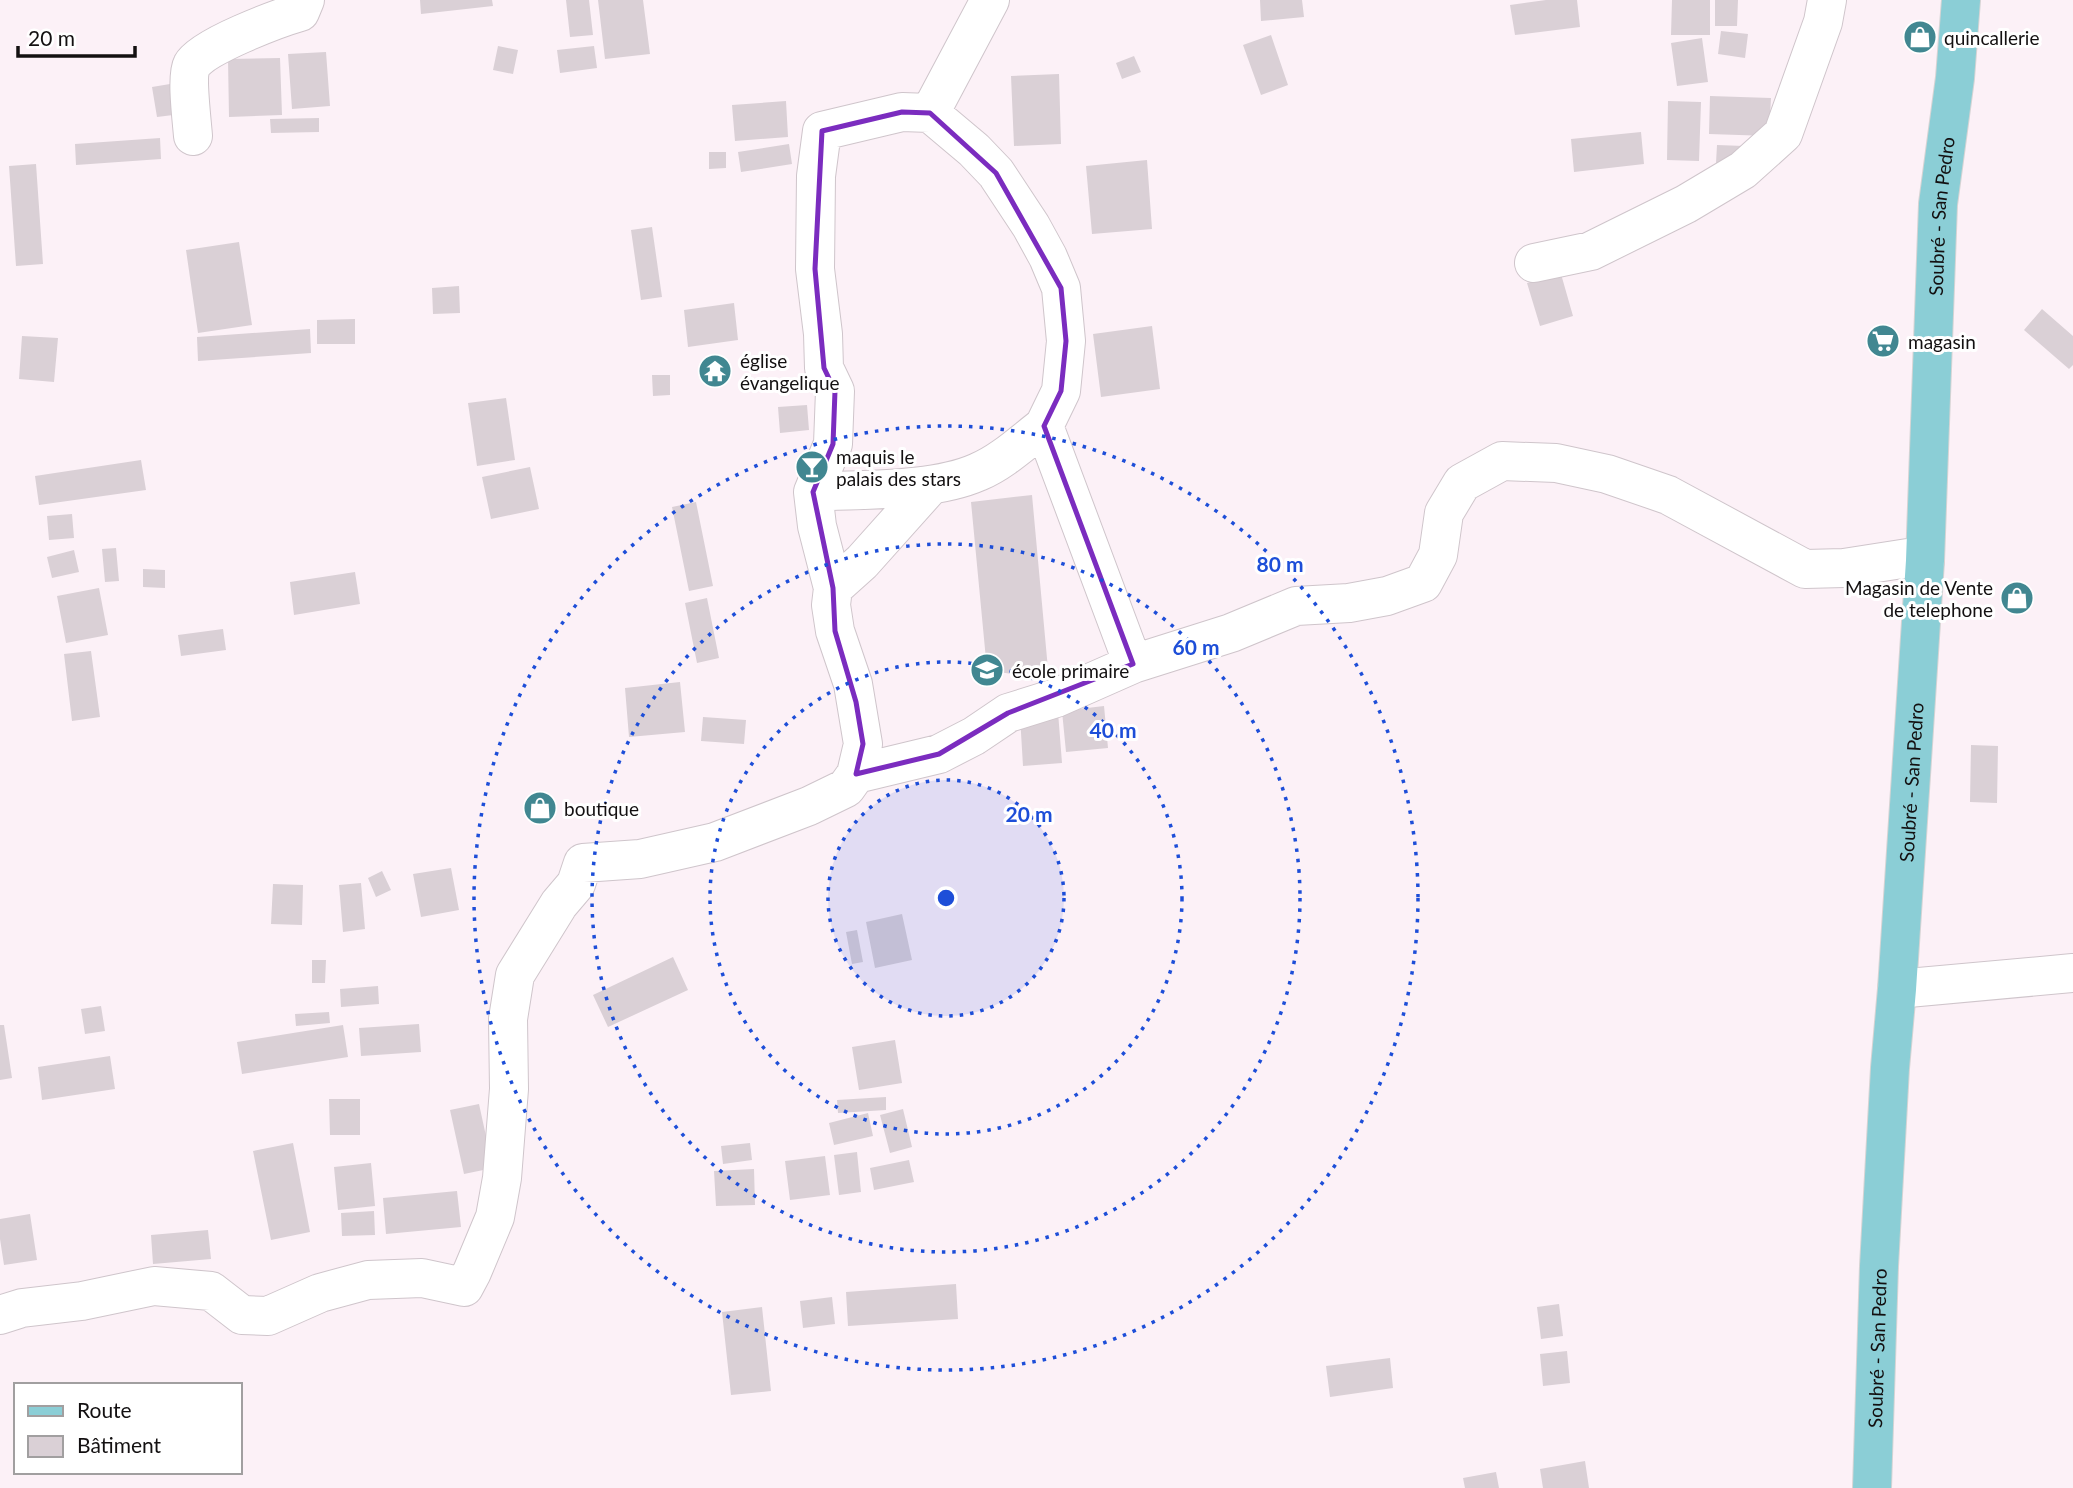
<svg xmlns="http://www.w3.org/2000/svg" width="2073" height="1488" font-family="Lato,sans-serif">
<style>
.building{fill:#dad0d6}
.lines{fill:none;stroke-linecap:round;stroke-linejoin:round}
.minor-casing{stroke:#cfc5cb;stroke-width:40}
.major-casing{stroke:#d5d4d4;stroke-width:40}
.minor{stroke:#fff;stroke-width:38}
.major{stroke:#8bced6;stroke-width:38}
.marked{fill:none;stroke:#7b2cbf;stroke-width:5;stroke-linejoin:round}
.ring{fill:none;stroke:#1d4ed8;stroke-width:3.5;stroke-dasharray:3.5 7}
.labels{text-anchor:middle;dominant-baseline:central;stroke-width:6;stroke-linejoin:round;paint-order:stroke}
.poi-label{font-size:19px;fill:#131011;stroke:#fff;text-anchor:start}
.street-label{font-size:19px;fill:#131011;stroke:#fff}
.centre{fill:#1d4ed8;stroke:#fff;stroke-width:3.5}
.ring-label{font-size:21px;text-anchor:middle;font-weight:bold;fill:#1d4ed8;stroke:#fff;stroke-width:6;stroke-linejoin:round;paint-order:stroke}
</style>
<rect width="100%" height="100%" fill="#fcf1f7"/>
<!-- building -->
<path class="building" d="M420,0H492L493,6L421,14Z
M566,0H589L593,35L570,37Z
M598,0H643L650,54L605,59Z
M1260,0H1302L1304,17L1261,21Z
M1546,0H1577L1580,27L1515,35L1510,5Z
M1672,0H1710V35H1671Z
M1715,0H1738L1737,26H1715Z
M1721,31L1748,34L1745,58L1718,54Z
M1271,35L1288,85L1261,95L1243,45Z
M1702,38L1708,82L1677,86L1671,43Z
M498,46L518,50L513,74L493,70Z
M594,46L597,68L560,73L557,50Z
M326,52L330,106L292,109L288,54Z
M1134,56L1141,72L1122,79L1116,63Z
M280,58L282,115L229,117L228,59Z
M1059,74L1061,144L1014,146L1011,76Z
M176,83L181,114L157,117L152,87Z
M1710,96L1771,98L1769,136L1709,134Z
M786,101L788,137L735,141L732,105Z
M1668,101L1701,102L1699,161L1667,160Z
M319,118V132L271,133L270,119Z
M1641,132L1644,164L1574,172L1571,139Z
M160,138L161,159L76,165L75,144Z
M789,144L792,164L741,172L738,152Z
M1717,145L1744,146L1743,164L1716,163Z
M709,152H726V168L709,169Z
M1147,160L1152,229L1092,234L1086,166Z
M36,164L43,264L16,266L9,166Z
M652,227L662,297L641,300L631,230Z
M239,242L252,325L198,333L186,250Z
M1561,274L1573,316L1540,326L1527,283Z
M459,286L460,313L433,314L432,288Z
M734,303L738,340L688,347L684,310Z
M2042,309L2073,336V365L2069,369L2024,330Z
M355,319V344H317V320Z
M1152,326L1160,389L1101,397L1093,334Z
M310,329L311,353L198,361L197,337Z
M22,336L58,338L54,382L19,379Z
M652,375H670V395L653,396Z
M506,398L515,460L477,466L468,403Z
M807,405L809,430L780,433L778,407Z
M141,460L146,490L39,505L35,476Z
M530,467L539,509L491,519L482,477Z
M1032,495L1049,680L987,670L971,502Z
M696,502L713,586L689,591L672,507Z
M72,514L74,538L49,540L47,516Z
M116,548L119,581L105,582L102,549Z
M74,550L79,572L52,578L47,557Z
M143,569L165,570V588L143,587Z
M355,572L360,604L294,615L290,582Z
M99,588L108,635L66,643L57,596Z
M707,598L719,658L697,663L685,603Z
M223,629L226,650L181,656L178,635Z
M91,651L100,717L72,721L64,654Z
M680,682L685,732L629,737L625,688Z
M1104,706L1108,748L1066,752L1062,711Z
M1058,712L1062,763L1023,766L1020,716Z
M703,717L746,720L744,744L701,741Z
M1971,745L1998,746L1997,803L1970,802Z
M451,868L459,910L421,917L413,874Z
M382,871L391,890L376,897L368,878Z
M361,883L365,929L343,932L339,885Z
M273,884L303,885L302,925L271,924Z
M902,914L912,960L875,968L866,922Z
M857,930L863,962L852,964L846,932Z
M673,957L688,990L608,1027L593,995Z
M312,960H326L325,983H312Z
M378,986L379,1004L341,1007L340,989Z
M101,1006L105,1031L85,1034L81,1009Z
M329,1012L330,1023L296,1026L295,1014Z
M419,1024L421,1052L361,1056L359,1028Z
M0,1025H4L12,1078L0,1080Z
M343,1025L348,1057L242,1074L237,1042Z
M895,1040L902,1083L859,1090L852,1047Z
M110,1056L115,1089L42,1100L38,1067Z
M886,1097V1110L838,1113L837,1100Z
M329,1099H360V1135H330Z
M479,1104L493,1168L464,1174L450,1110Z
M903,1109L912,1147L890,1153L880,1115Z
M868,1113L873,1136L834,1145L829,1123Z
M293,1143L310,1232L271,1240L253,1151Z
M750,1143L752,1160L723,1164L721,1146Z
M857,1152L861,1192L839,1195L834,1155Z
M825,1156L830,1195L790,1200L785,1161Z
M909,1160L914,1182L874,1190L870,1168Z
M371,1163L375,1206L338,1210L334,1167Z
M754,1169L755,1205L716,1206L714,1171Z
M457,1191L461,1227L386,1234L383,1198Z
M374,1211L375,1235L342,1236L341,1213Z
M30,1214L37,1260L4,1265L0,1239V1219Z
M208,1230L211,1259L153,1264L151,1235Z
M956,1284L958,1319L848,1326L846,1292Z
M832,1297L835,1324L803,1328L800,1301Z
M1559,1304L1563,1336L1541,1339L1537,1307Z
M762,1307L771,1391L731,1395L722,1312Z
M1567,1351L1570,1383L1543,1386L1540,1354Z
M1390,1358L1393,1388L1330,1397L1326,1366Z
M1585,1461L1589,1488H1543L1540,1469Z
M1496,1472L1499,1488H1465L1463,1478Z"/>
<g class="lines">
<defs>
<path id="minor" d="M930,113L990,0
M193,136C192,122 186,76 192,65C201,47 279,18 300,12L305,0
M1534,263L1591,251L1686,204L1743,170L1783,134L1823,22L1827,0
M813,492C862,489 933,492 978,472C1002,462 1023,442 1044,426L1133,664
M833,588L862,562L930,486
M856,774L939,754L974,736L1008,713L1056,698L1133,664L1231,633L1296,606L1349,603L1387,596L1423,583L1438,555L1444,513L1462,483L1502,461L1556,463L1607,474L1668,495L1805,569L1844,568L1908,558L1925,561
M1897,989L2073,973
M0,1315L22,1308L82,1301L154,1286L211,1291L242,1315L268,1316L320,1293L368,1280L422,1278L464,1287L472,1272L495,1217L502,1178L509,1089L508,1019L515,975L559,904L576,884L583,863L640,859L715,842L809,806L846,788L856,774L863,744L853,684L835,631L831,605L833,588L817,526L813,492L833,444L835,391L824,368L823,334L815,269L816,176L822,131L902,112L930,113L974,150L996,173L1031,226L1048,257L1061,288L1066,341L1061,391L1044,426"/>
<g id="major">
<path id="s1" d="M1872,1488L1879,1266L1890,1068L1897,989L1925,561L1938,204L1955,78L1961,0"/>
</g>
</defs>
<!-- minor casing -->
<use href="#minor" class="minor-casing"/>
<!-- major casing -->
<use href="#major" class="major-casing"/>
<!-- minor -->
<use href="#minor" class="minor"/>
<!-- major -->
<use href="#major" class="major"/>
</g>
<!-- marked area -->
<path class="marked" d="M902,112L930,113L996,173L1061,288L1066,341L1061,391L1044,426L1133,664L1008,713L939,754L856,774L863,744L856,702L835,631L833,588L813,492L833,444L835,391L824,368L815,269L822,131Z"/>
<!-- distance rings -->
<circle cx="946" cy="898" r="118" fill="#1d4ed8" fill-opacity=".12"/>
<g class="ring">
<circle cx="946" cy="898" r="118"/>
<circle cx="946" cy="898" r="236"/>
<circle cx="946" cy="898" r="354"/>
<circle cx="946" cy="898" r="472"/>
</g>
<!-- icons -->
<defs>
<symbol id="shop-disc" viewBox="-11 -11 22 22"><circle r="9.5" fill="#418791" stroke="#fff"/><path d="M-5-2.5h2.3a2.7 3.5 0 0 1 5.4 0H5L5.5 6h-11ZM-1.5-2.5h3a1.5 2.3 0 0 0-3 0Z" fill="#fff"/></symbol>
<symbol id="supermarket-disc" viewBox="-11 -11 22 22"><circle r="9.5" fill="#418791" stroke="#fff"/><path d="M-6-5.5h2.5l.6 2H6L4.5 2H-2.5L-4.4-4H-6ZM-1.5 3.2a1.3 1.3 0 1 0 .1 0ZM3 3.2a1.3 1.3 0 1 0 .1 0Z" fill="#fff"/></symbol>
<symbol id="temple-disc" viewBox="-11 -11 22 22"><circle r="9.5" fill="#418791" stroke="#fff"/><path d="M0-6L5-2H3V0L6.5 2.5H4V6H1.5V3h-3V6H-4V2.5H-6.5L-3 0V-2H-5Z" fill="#fff"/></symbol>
<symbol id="bar-disc" viewBox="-11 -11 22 22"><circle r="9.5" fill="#418791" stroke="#fff"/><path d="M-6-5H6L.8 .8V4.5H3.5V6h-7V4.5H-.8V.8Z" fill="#fff"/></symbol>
<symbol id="school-disc" viewBox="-11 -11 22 22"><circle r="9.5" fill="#418791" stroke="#fff"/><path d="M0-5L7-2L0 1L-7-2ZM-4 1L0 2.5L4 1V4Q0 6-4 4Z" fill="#fff"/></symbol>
</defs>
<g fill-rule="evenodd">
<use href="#shop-disc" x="1901" y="18" width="38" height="38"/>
<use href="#supermarket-disc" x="1864" y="322" width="38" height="38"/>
<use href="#temple-disc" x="696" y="352" width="38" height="38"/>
<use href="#bar-disc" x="793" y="448" width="38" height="38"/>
<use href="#shop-disc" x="1998" y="579" width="38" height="38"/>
<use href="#school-disc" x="968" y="651" width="38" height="38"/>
<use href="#shop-disc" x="521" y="789" width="38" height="38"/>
</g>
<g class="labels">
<!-- poi labels -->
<g class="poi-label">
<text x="1944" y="37">quincallerie</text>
<text x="1908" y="341">magasin</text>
<text x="740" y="360">église<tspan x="740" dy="22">évangelique</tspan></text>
<text x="836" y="456">maquis le<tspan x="836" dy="22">palais des stars</tspan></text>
<text x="1993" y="587" text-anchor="end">Magasin de Vente<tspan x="1993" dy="22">de telephone</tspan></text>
<text x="1012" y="670">école primaire</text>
<text x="564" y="808">boutique</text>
</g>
<!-- street labels -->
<g class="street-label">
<text stroke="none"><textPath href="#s1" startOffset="1274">Soubré - San Pedro</textPath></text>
<text stroke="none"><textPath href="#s1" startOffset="707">Soubré - San Pedro</textPath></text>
<text stroke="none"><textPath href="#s1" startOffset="140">Soubré - San Pedro</textPath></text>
</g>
</g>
<circle cx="946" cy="898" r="10" class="centre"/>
<g class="ring-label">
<text x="1280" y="572">80 m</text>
<text x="1196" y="655">60 m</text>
<text x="1113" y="738">40 m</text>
<text x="1029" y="822">20 m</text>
</g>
<!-- legend -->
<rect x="14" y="1383" width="228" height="91" fill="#ffffff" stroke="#a19fa0" stroke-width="2"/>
<rect x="28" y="1406" width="35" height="10" fill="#8bced6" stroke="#a19fa0" stroke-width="2"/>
<text x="77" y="1418" font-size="21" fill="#131011">Route</text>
<rect x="28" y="1436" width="35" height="21" fill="#dad0d6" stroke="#a19fa0" stroke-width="2"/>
<text x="77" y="1453" font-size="21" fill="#131011">Bâtiment</text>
<!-- scale -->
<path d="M18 46v10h117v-10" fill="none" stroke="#131011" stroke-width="3.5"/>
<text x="28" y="46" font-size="21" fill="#131011" stroke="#ffffff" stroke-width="5" paint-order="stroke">20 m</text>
</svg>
